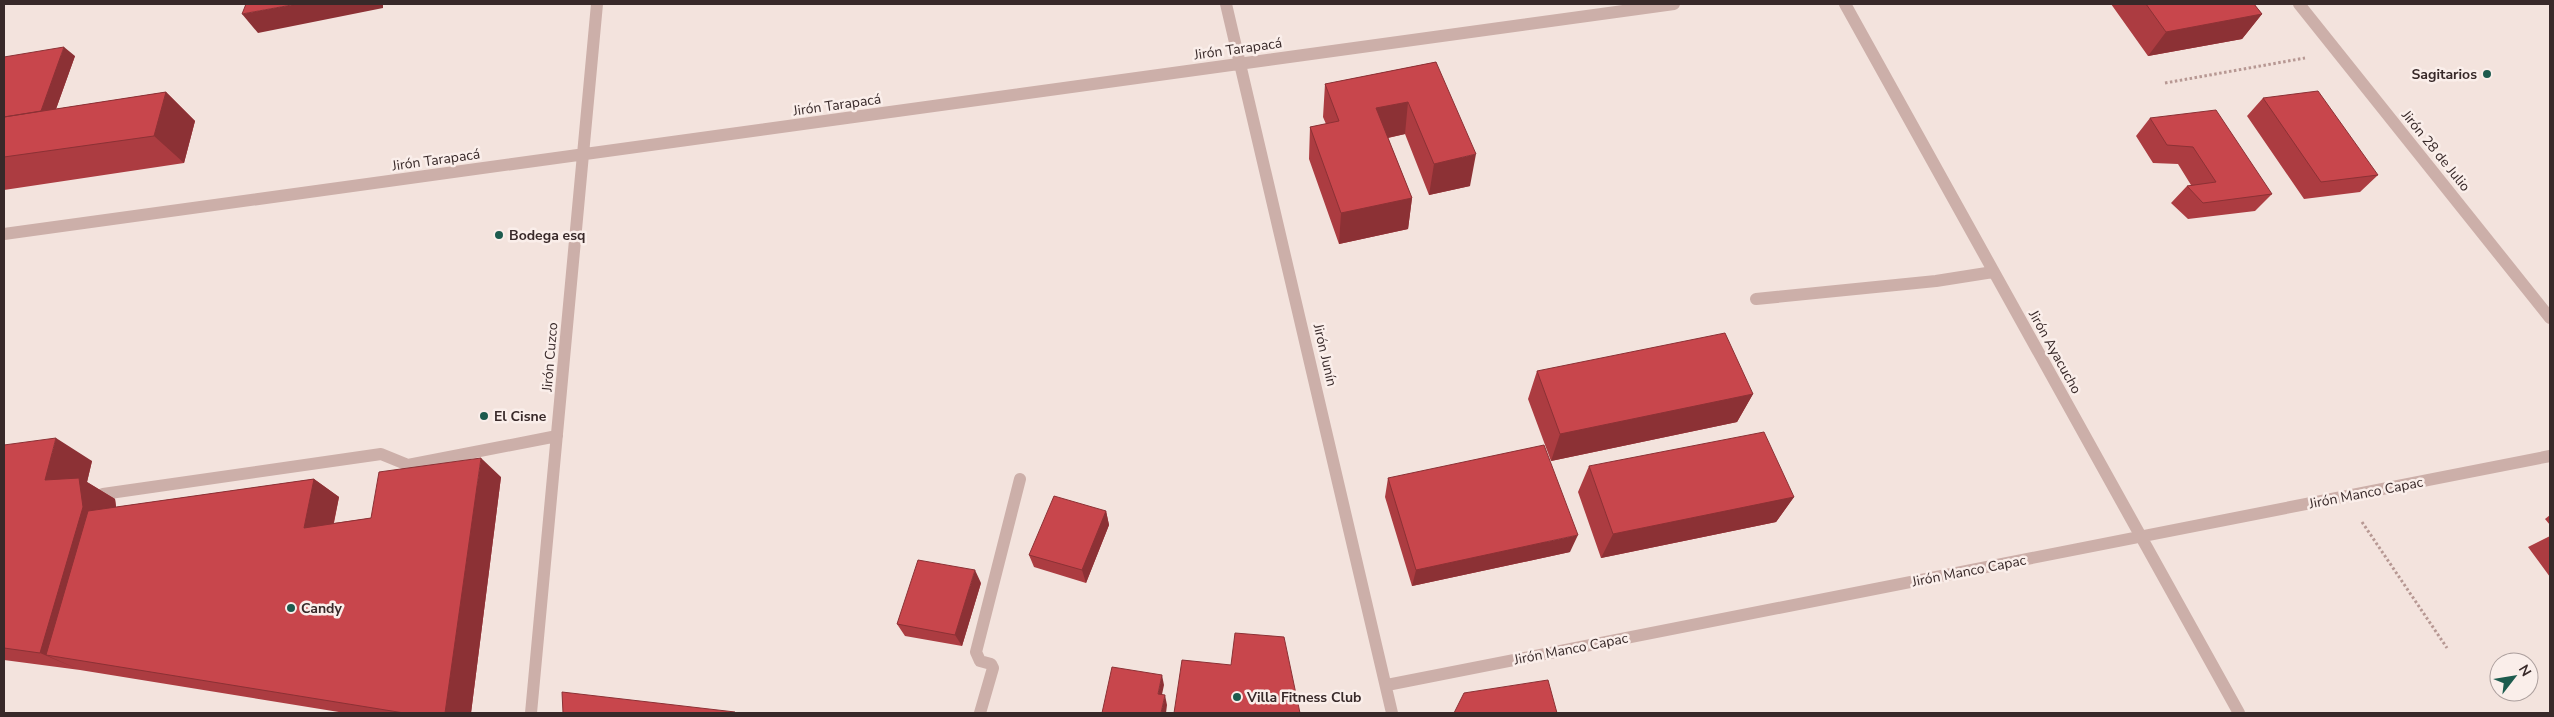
<svg xmlns="http://www.w3.org/2000/svg" width="2554" height="717" font-family="'Nunito Sans',sans-serif">
<style>
.lines{fill:none;stroke-linecap:round;stroke-linejoin:round}
.path{stroke:#b79893;stroke-width:3;stroke-dasharray:2.5 2.5;stroke-linecap:butt}
.minor{stroke:#ccafa9;stroke-width:12}
.wall{fill:#ac3c41}
.shaded-wall{fill:#8c3135}
.building{fill:#c8464c;stroke:#8c3135}
.poi-dot{fill:#1d5b4e;stroke:#faeeea;stroke-width:2}
.labels{text-anchor:middle;dominant-baseline:central;stroke-width:5;stroke-linejoin:round;paint-order:stroke}
.street-label{font-size:14px;fill:#382929;stroke:#faeeea}
.poi-label{font-size:14px;font-weight:bold;fill:#382929;stroke:#faeeea;text-anchor:start}
</style>
<rect width="100%" height="100%" fill="#f3e3dd"/>
<g class="lines">
<!-- path -->
<path class="path" d="M2165,83L2305,58
M2362,522L2447,648"/>
<!-- minor -->
<path class="minor" d="M1226,4L1392,713
M1845,4L2239,713
M2299,4L2550,318
M4,234L1674,4
M1756,299L1936,281L1993,272
M103,494L381,454L408,465L557,436
M1387,685L2550,456
M531,713L597,4
M980,713L993,668L991,664L980,661L976,652L1020,479"/>
</g>
<!-- wall -->
<path class="wall" d="M2111,4H2254L2262,14L2242,39L2148,56Z
M75,56L56,109L166,92L195,121L184,163L4,190V57Z
M1436,62L1470,186L1429,195L1405,134L1388,138L1412,198L1408,229L1339,244L1309,159L1310,127L1326,124L1323,117L1325,84Z
M2263,98L2378,175L2360,192L2304,199L2247,116Z
M2150,118L2272,194L2255,211L2188,219L2171,203L2187,186L2191,185L2178,164L2153,163L2136,136Z
M1537,371L1753,394L1737,422L1551,461L1528,399Z
M4,445L92,461L87,482L115,499L116,507L314,479L339,497L334,523L371,518L501,477L471,713H345L80,670L4,660Z
M1589,466L1794,497L1776,522L1601,558L1578,492Z
M1388,478L1570,552L1412,586L1385,497Z
M1106,511L1109,525L1086,583L1034,567L1029,555Z
M2550,515V525L2545,519Z
M2550,536V577L2528,547Z
M981,583L962,646L905,636L897,624Z"/>
<!-- shaded-wall -->
<path class="shaded-wall" d="M297,4H383V8L258,33L242,14Z
M2262,14L2242,39L2148,56L2166,32Z
M64,47L75,56L51,123L40,114Z
M166,92L195,121L184,163L154,136Z
M1408,102L1405,134L1373,141L1376,108Z
M1476,154L1470,186L1429,195L1434,164Z
M1412,198L1408,229L1339,244L1341,213Z
M1753,394L1737,422L1551,461L1560,434Z
M56,438L92,461L87,482L115,499L119,529L46,655L80,670L40,653L45,480Z
M481,458L501,477L471,713H445Z
M314,479L339,497L329,545L304,528Z
M1794,497L1776,522L1601,558L1613,534Z
M1106,511L1109,525L1086,583L1082,570Z
M1578,535L1570,552L1412,586L1416,570Z
M975,570L981,583L962,646L955,635Z
M1162,675L1164,685L1160,704L1158,694Z
M1165,695L1167,705L1166,713H1161Z"/>
<!-- building -->
<path class="building" d="M246,4H297L242,14Z
M2146,4H2254L2262,14L2166,32Z
M64,47L41,111L4,117V57Z
M1436,62L1476,154L1434,164L1408,102L1376,108L1412,198L1341,213L1310,127L1339,121L1325,84Z
M2318,91L2378,175L2321,182L2263,98Z
M166,92L154,136L4,157V117Z
M2216,110L2272,194L2203,203L2187,186L2216,182L2193,147L2167,145L2150,118Z
M1725,333L1753,394L1560,434L1537,371Z
M1764,432L1794,497L1613,534L1589,466Z
M56,438L45,480L79,478L83,507L40,653L4,648V445Z
M1544,445L1578,535L1416,570L1388,478Z
M481,458L445,713H404L46,655L88,511L314,479L304,528L371,518L379,472Z
M1054,496L1106,511L1082,570L1029,555Z
M918,560L975,570L955,635L897,624Z
M1235,633L1284,637L1300,713H1174L1182,660L1231,665Z
M1112,667L1162,675L1158,694L1165,695L1161,713H1102Z
M1548,680L1557,713H1454L1464,693Z
M562,692L735,712L734,713H563Z"/>
<!-- markers -->
<g class="poi-dot">
<circle cx="2487" cy="74" r="5"/>
<circle cx="499" cy="235" r="5"/>
<circle cx="484" cy="416" r="5"/>
<circle cx="291" cy="608" r="5"/>
<circle cx="1237" cy="697" r="5"/>
</g>
<g class="labels">
<!-- street labels -->
<g class="street-label">
<text transform="translate(1238 49) rotate(-8)">Jirón Tarapacá</text>
<text transform="translate(837 105) rotate(-8)">Jirón Tarapacá</text>
<text transform="translate(2436 151) rotate(51)">Jirón 28 de Julio</text>
<text transform="translate(436 160) rotate(-8)">Jirón Tarapacá</text>
<text transform="translate(2055 352) rotate(61)">Jirón Ayacucho</text>
<text transform="translate(1325 355) rotate(77)">Jirón Junín</text>
<text transform="translate(550 357) rotate(-85)">Jirón Cuzco</text>
<text transform="translate(2366 493) rotate(-11)">Jirón Manco Capac</text>
<text transform="translate(1969 571) rotate(-11)">Jirón Manco Capac</text>
<text transform="translate(1571 649) rotate(-11)">Jirón Manco Capac</text>
</g>
<!-- poi labels -->
<g class="poi-label">
<text x="2477" y="74" text-anchor="end">Sagitarios</text>
<text x="509" y="235">Bodega esq</text>
<text x="494" y="416">El Cisne</text>
<text x="301" y="608">Candy</text>
<text x="1247" y="697">Villa Fitness Club</text>
</g>
</g>
<!-- border -->
<rect width="2554" height="717" fill="none" stroke="#382929" stroke-width="10"/>
<!-- north arrow -->
<g transform="translate(2514 677) rotate(59)"><circle r="24" fill="#faeeea" stroke="#ac9f9d"/>
<path d="M0-4L9 19L0 12L-9 19Z" fill="#1d5b4e"/>
<text y="-8" font-size="14" font-weight="bold" text-anchor="middle" fill="#382929">N</text>
</g>
</svg>
